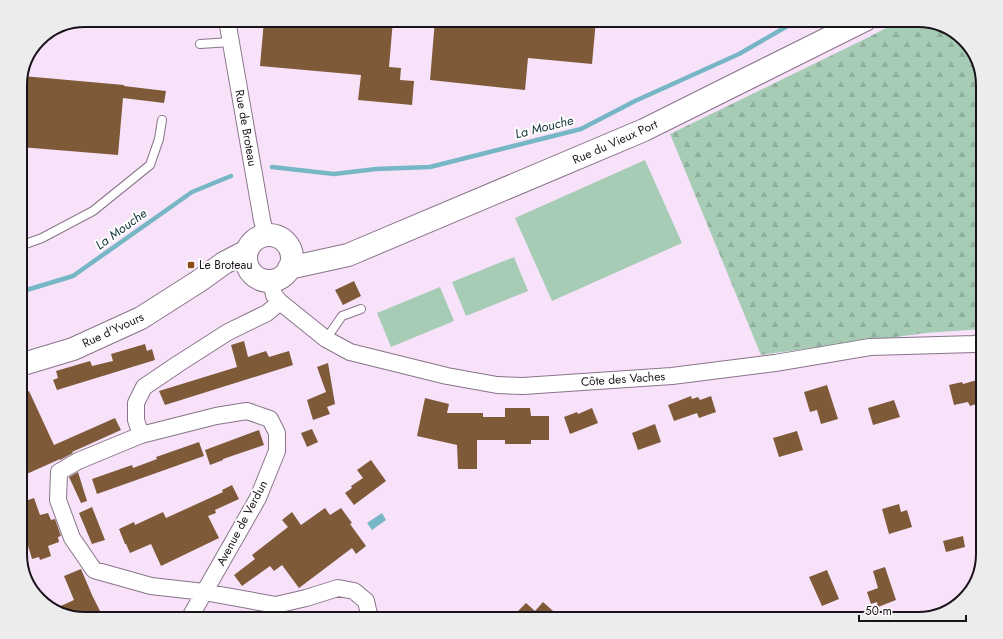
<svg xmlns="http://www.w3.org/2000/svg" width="1003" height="639" font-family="Jost,sans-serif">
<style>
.forest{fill:url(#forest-firs)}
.garden{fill:#a7ccb6}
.water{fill:#77b7c5}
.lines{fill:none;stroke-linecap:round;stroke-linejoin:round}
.stream{stroke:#77b7c5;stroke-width:4.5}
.building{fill:#7f5a39}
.lane-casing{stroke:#887489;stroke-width:10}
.street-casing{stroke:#887489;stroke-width:18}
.secondary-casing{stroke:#887489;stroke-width:24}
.lane{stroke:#fff;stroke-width:8}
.street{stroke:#fff;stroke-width:16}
.secondary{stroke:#fff;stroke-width:22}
.poi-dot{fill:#8e4c1b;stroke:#fff;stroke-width:1.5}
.labels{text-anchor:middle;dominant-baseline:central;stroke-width:4;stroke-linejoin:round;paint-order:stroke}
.street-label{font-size:12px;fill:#1b131b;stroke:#fff}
.poi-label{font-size:12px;fill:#1b131b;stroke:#fff;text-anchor:start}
.water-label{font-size:13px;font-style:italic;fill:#16363d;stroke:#fff}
.rim{fill:none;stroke:#1b131b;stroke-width:2}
</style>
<defs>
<pattern id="forest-firs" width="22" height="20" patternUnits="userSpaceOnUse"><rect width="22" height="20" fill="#a7ccb6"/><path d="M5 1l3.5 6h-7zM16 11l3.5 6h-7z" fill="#8fae9c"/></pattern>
</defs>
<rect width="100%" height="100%" fill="#f8e2fa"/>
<!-- forest -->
<path class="forest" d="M901,20H917L954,31L974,53L983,81V329L926,333L761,355L670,134L871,36Z"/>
<!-- garden -->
<path class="garden" d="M645,160L682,243L552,301L515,218Z
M514,257L528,291L466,316L452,282Z
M440,287L454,321L391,347L377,313Z"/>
<!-- water -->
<path class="water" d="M382,513L386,520L372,530L367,523Z"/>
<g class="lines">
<!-- stream -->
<path class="stream" d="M272,167L334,174L376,169L430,167L581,129L635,101L739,54L798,20
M20,292L73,276L192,192L231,176"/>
</g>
<!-- building -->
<path class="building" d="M264,20H393L389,67L401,68L400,80L414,81L412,105L358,100L361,75L260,66Z
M435,20H596L592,64L528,58L525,90L430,80Z
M23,76L124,85V86L166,91L164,103L123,98L118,155L20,147V81Z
M354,281L361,296L343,305L335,290Z
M244,341L248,357L266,351L269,357L289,351L293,365L165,405L159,391L237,367L231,345Z
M145,344L147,351L152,349L155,360L57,390L53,380L58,378L56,371L90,361L92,366L113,361L111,354Z
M328,363L335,404L327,407L330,414L313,420L307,400L326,392L317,367Z
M977,380L983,402L970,406L968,402L954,405L949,385L962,382L963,384Z
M827,385L838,419L821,424L817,410L810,412L804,392Z
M29,391L54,445L115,418L121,430L72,452L73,453L60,460V459L20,477V395Z
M691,396L692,399L698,397L700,400L711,396L716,412L699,418L697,413L674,421L668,405Z
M425,398L449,404L447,413H483V417H505V408H530L531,416H549V440H531V444H505V440H477V469H458L457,445L417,436Z
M894,400L900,417L873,425L868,408Z
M592,408L598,423L570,434L564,417L577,412L578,414Z
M655,424L661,442L638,450L632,433Z
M312,429L318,442L307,447L301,433Z
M259,430L264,445L223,459V460L210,465L205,450Z
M797,431L803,450L779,457L773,438Z
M199,442L204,456L97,494L92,479L132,465L133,468L157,459L156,457Z
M371,460L386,481L354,505L345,493L352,488L351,486L363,478L357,470Z
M78,472L87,501L81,503L69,477Z
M232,485L239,499L215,510L216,513L208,516L219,538L161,566L151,544L130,553L126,544H125L119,529L134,522L135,525L163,512L166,518L223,492L222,490Z
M34,498L40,515L48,513L51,520L55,519L61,536L58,537L59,542L48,546L51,556L40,560L39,557L32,559L20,519V503Z
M899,504L901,512L907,510L912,527L889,534L882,509Z
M92,507L105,540L92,544L79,513Z
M325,508L330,515L341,508L352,523L350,524L366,546L356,554L352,548L299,588L282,565L274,571L270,566L242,586L234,575L255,559L252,555L288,527L282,520L292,512L301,525Z
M963,536L965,547L946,552L943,541Z
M885,567L896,600L878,607L877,602L871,604L867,592L878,588L873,571Z
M81,569L92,595L104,619H86L54,609L74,600L64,576Z
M827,570L839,599L822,606L809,577Z
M543,602L562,619H525L517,612L526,603L535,611Z"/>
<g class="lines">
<defs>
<path id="lane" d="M200,44L231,42
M20,246L42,238L93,211L150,165L159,139L162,120
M326,339L342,316L361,309"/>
<path id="street" d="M227,20L262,220L266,235
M271,281L274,295L280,302L326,339L350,352L447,376L497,385L523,386L672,376L775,363L870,347L974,344L983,342
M141,435L78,461L59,472L58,500L72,538L94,570L151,586L204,592L276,605L306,598L338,588L354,591L366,601L370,619
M189,619L258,498L277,451V433L270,419L247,411L216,416L141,435L136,420V403L144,387L178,364L228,332L267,313L280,302"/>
<path id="secondary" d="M246 258a23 23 0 1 1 46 0a23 23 0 1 1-46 0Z
M289,268L348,255L644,130L865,20
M20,365L73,349L141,318L199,281L224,263L247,251"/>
</defs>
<!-- lane casing -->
<use href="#lane" class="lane-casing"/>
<!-- street casing -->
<use href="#street" class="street-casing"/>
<!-- secondary casing -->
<use href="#secondary" class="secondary-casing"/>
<!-- lane -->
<use href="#lane" class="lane"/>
<!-- street -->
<use href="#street" class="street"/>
<!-- secondary -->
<use href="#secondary" class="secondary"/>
</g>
<!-- markers -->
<rect class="poi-dot" x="187" y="261" width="8" height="8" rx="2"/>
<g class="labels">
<!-- street labels -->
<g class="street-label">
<text transform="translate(246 128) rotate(80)">Rue de Broteau</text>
<text transform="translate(615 142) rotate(-24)">Rue du Vieux Port</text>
<text transform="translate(113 330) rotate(-25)">Rue d'Yvours</text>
<text transform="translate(623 379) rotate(-4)">Côte des Vaches</text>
<text transform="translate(242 523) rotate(-62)">Avenue de Verdun</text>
</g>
<!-- poi labels -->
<g class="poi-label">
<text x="199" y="265">Le Broteau</text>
</g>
<!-- water labels -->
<g class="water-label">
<text transform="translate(544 127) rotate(-14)">La Mouche</text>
<text transform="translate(121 229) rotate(-36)">La Mouche</text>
</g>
</g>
<!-- crop -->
<path d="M0 0H1003V639H0ZM85 27H918A58 58 0 0 1 976 85V554A58 58 0 0 1 918 612H85A58 58 0 0 1 27 554V85A58 58 0 0 1 85 27Z" fill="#edeced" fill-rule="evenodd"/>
<path class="rim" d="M85 27H918A58 58 0 0 1 976 85V554A58 58 0 0 1 918 612H85A58 58 0 0 1 27 554V85A58 58 0 0 1 85 27Z"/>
<!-- scale -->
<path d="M859 615v6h107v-6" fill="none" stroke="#1b131b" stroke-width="2"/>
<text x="865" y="615" font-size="12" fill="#1b131b" stroke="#ffffff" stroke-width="3" paint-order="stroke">50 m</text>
</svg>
